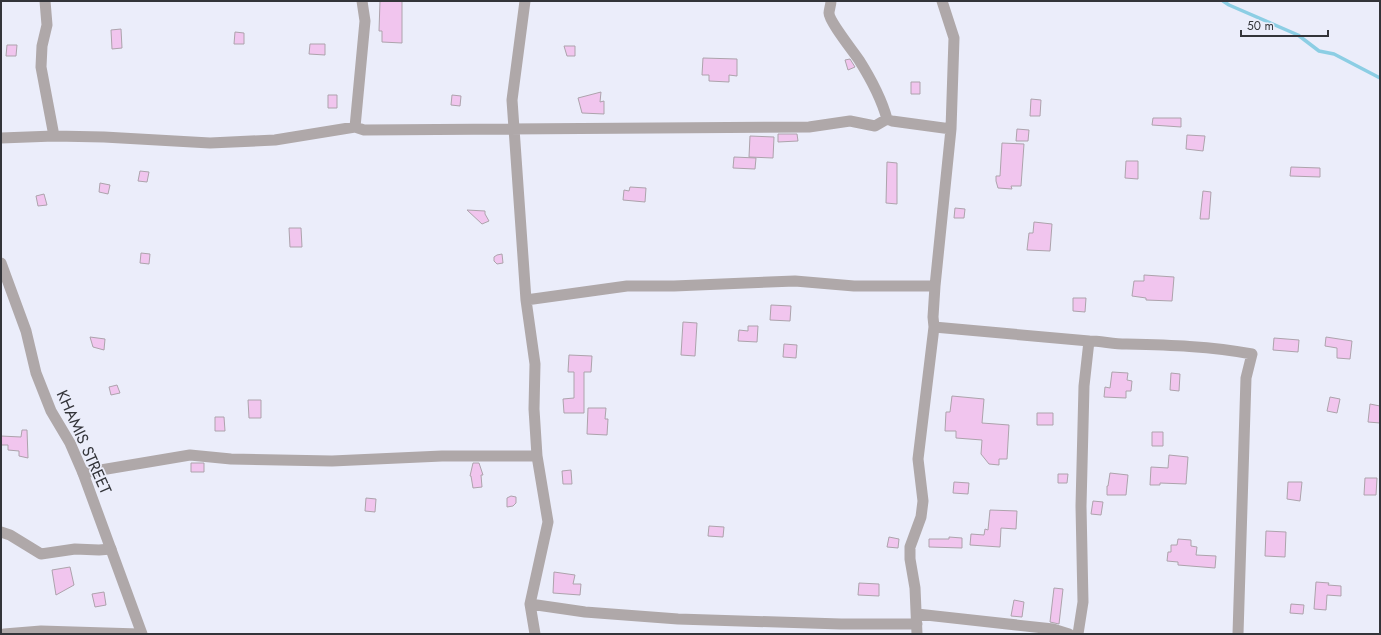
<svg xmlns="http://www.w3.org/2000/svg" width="1381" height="635" font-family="Jost,sans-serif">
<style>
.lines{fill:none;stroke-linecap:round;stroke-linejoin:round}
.stream{stroke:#8ccee4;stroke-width:3.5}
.building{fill:#f1c5ee;stroke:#ada3ac}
.minor{stroke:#afa8a9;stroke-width:11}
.tertiary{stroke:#afa8a9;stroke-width:11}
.labels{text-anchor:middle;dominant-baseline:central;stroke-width:3.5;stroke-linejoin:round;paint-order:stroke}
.street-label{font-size:16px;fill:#333439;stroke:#ebedfa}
</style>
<rect width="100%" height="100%" fill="#ebedfa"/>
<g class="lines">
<!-- stream -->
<path class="stream" d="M1223,1L1229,5L1298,35L1319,51L1334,54L1380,78"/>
</g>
<!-- building -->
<path class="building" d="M380,1H402V43L382,42V31H379Z
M121,29L122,48L112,49L111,30Z
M235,32L244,33V44H234Z
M310,44H325V55L309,54Z
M7,45H17L16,56H6Z
M564,46H575V56H567Z
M703,58L737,59V76L729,75V82L709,81V75H702Z
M850,59L855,67L848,70L845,60Z
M911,82H920V94H911Z
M601,92L600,102L604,101V114L582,113L578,98Z
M328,95H337V108H328Z
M452,95L461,96L460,106L451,105Z
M1031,99L1041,100L1040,116H1030Z
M1153,118H1181V127L1152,125Z
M1017,129L1029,130L1028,141H1016Z
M778,134H797L798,141L778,142Z
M1187,135L1205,136L1203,151L1186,149Z
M750,136L774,137L773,158L749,157Z
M1002,143L1024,144L1021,186H1011L1012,189L998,188L996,181V176H1000Z
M734,157L756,158L755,169L733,168Z
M1126,161H1138V179L1125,178Z
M887,162L897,163V204L886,203Z
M1291,167L1320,168V177L1290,176Z
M140,171L149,172L147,182L138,181Z
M100,183L110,185L108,194L99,192Z
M630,187L646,188L645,202L623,200L624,190L629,191Z
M1203,191L1211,192L1209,219H1200Z
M44,194L47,205L38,206L36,196Z
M955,208L965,209L964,218H954Z
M467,210L485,211V214L489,221L482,224Z
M1034,222L1052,224L1050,251L1027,250L1029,233H1033Z
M289,228H301L302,247H290Z
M141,253L150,254L149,264L140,263Z
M502,254L503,263L497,264L494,261V257L497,255Z
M1144,275L1174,277L1172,301L1146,300V298L1132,296L1134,281H1144Z
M1073,298H1086L1085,312L1073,311Z
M771,305L791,306L790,321L770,320Z
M683,322L697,323L695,356L681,355Z
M748,326H758L757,342L738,341L739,330L748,331Z
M90,337L105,339L104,350L93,347Z
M1326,337L1352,341L1350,359L1337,358V348L1325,346Z
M1274,338L1299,340L1298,352L1273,350Z
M784,344L797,345L796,358L783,357Z
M569,355L592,356L591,372H584V413H564L563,399L574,398V372H568Z
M1112,372L1128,373L1127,380L1132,381L1131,391H1126V398L1104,397L1105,387L1110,388Z
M1171,373L1180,374L1179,391L1170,390Z
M117,385L120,393L111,395L109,387Z
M952,396L984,399L982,423L1009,425L1007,459H999V465L989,464L981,454L982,440L956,438V431H945L946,412H950Z
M1330,397L1340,399L1337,413L1327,411Z
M248,400H261V418H249Z
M1370,404L1380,406V423L1368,422Z
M588,408H606L605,419H608L607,435L587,434Z
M1037,413H1053V425H1037Z
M215,417H224L225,431H215Z
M22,430H27L28,458L19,456V451L8,450V445H1V436L21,437Z
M1152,432H1163V446H1152Z
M1169,455L1188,457L1186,484L1160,483V485H1150L1151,467L1168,468Z
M191,463H204V472H191Z
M473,463H479L483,475H481L482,487L473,488L471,476H470Z
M571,470L572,484H563L562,471Z
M1110,473L1128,475L1126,495H1107V486H1108Z
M1058,474H1068L1067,483H1058Z
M1365,478H1377L1376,495H1364Z
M954,482L969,483L968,494L953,493Z
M1288,482H1302L1300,501L1287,499Z
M511,496L516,497V503L513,506L507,507V498Z
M366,498L376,499L375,512L365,511Z
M1093,501L1103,502L1101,515L1091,514Z
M990,510L1017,511L1016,529L1001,528L1000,547L970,545L971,534L984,535L985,529L988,530Z
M709,526L724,527L723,537L708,536Z
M1266,531L1286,532L1285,557L1265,556Z
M889,537L899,539L898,548L887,547Z
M949,537L962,538V548L929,547V539H949Z
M1178,539L1191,540V546L1197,547L1196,555L1216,556L1215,568L1178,565V562L1167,561L1168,552H1171V545H1177Z
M70,567L74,585L56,595L52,570Z
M554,572L575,575L573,584H581L580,595L553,593Z
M1316,582L1329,583L1328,585L1341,586V596L1327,595L1326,610L1314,609Z
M859,583L879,584V596L858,595Z
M1054,588L1063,589L1059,624L1050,622Z
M104,592L106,605L95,607L92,594Z
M1014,600L1024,602L1022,617L1011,616Z
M1291,604L1304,605L1303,614L1290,613Z"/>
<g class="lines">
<!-- minor -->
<path class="minor" d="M45,1L47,25L42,46L41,67L54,136
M525,1L512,100L526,300L535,364L534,409L537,456L548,522L530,604L535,634
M831,1C831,5 829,10 829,13C829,21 853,51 859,60C871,79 881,97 887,119
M355,127L365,21L362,1
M1,138L54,136L104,137L210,143L275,140L355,127L364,130L809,127L850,121L875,126L887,119L892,121L951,129
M526,300L627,286H674L795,281L854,286H935
M934,327L1089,341C1101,341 1113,344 1126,344C1168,345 1211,346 1252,354L1246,378L1238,634
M83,473L190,455L231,459L332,461L442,456H537
M1,532L10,535L41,554L75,549L99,550L111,549
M530,604L585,612L678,619L841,624H917
M917,614L1053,629L1069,634
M4,634L41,631L139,634
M917,634L915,588L910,559V547L921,517L923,501L918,459L934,327L933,317L935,286L951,129L954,38L942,1
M1078,634L1083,602L1081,506L1084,386L1089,341"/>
<!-- tertiary -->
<path class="tertiary" d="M1,263L26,331L36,373L51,411L70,443L83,473L142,634"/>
</g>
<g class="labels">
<!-- street labels -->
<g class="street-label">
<text transform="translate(84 442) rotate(66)">KHAMIS STREET</text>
</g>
</g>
<!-- border -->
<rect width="1381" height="635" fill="none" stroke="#333439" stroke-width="4"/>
<!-- scale -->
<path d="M1241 30v6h87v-6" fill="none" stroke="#333439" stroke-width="2"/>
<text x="1247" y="30" font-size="12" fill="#333439" stroke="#ebedfa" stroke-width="3" paint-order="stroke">50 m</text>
</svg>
